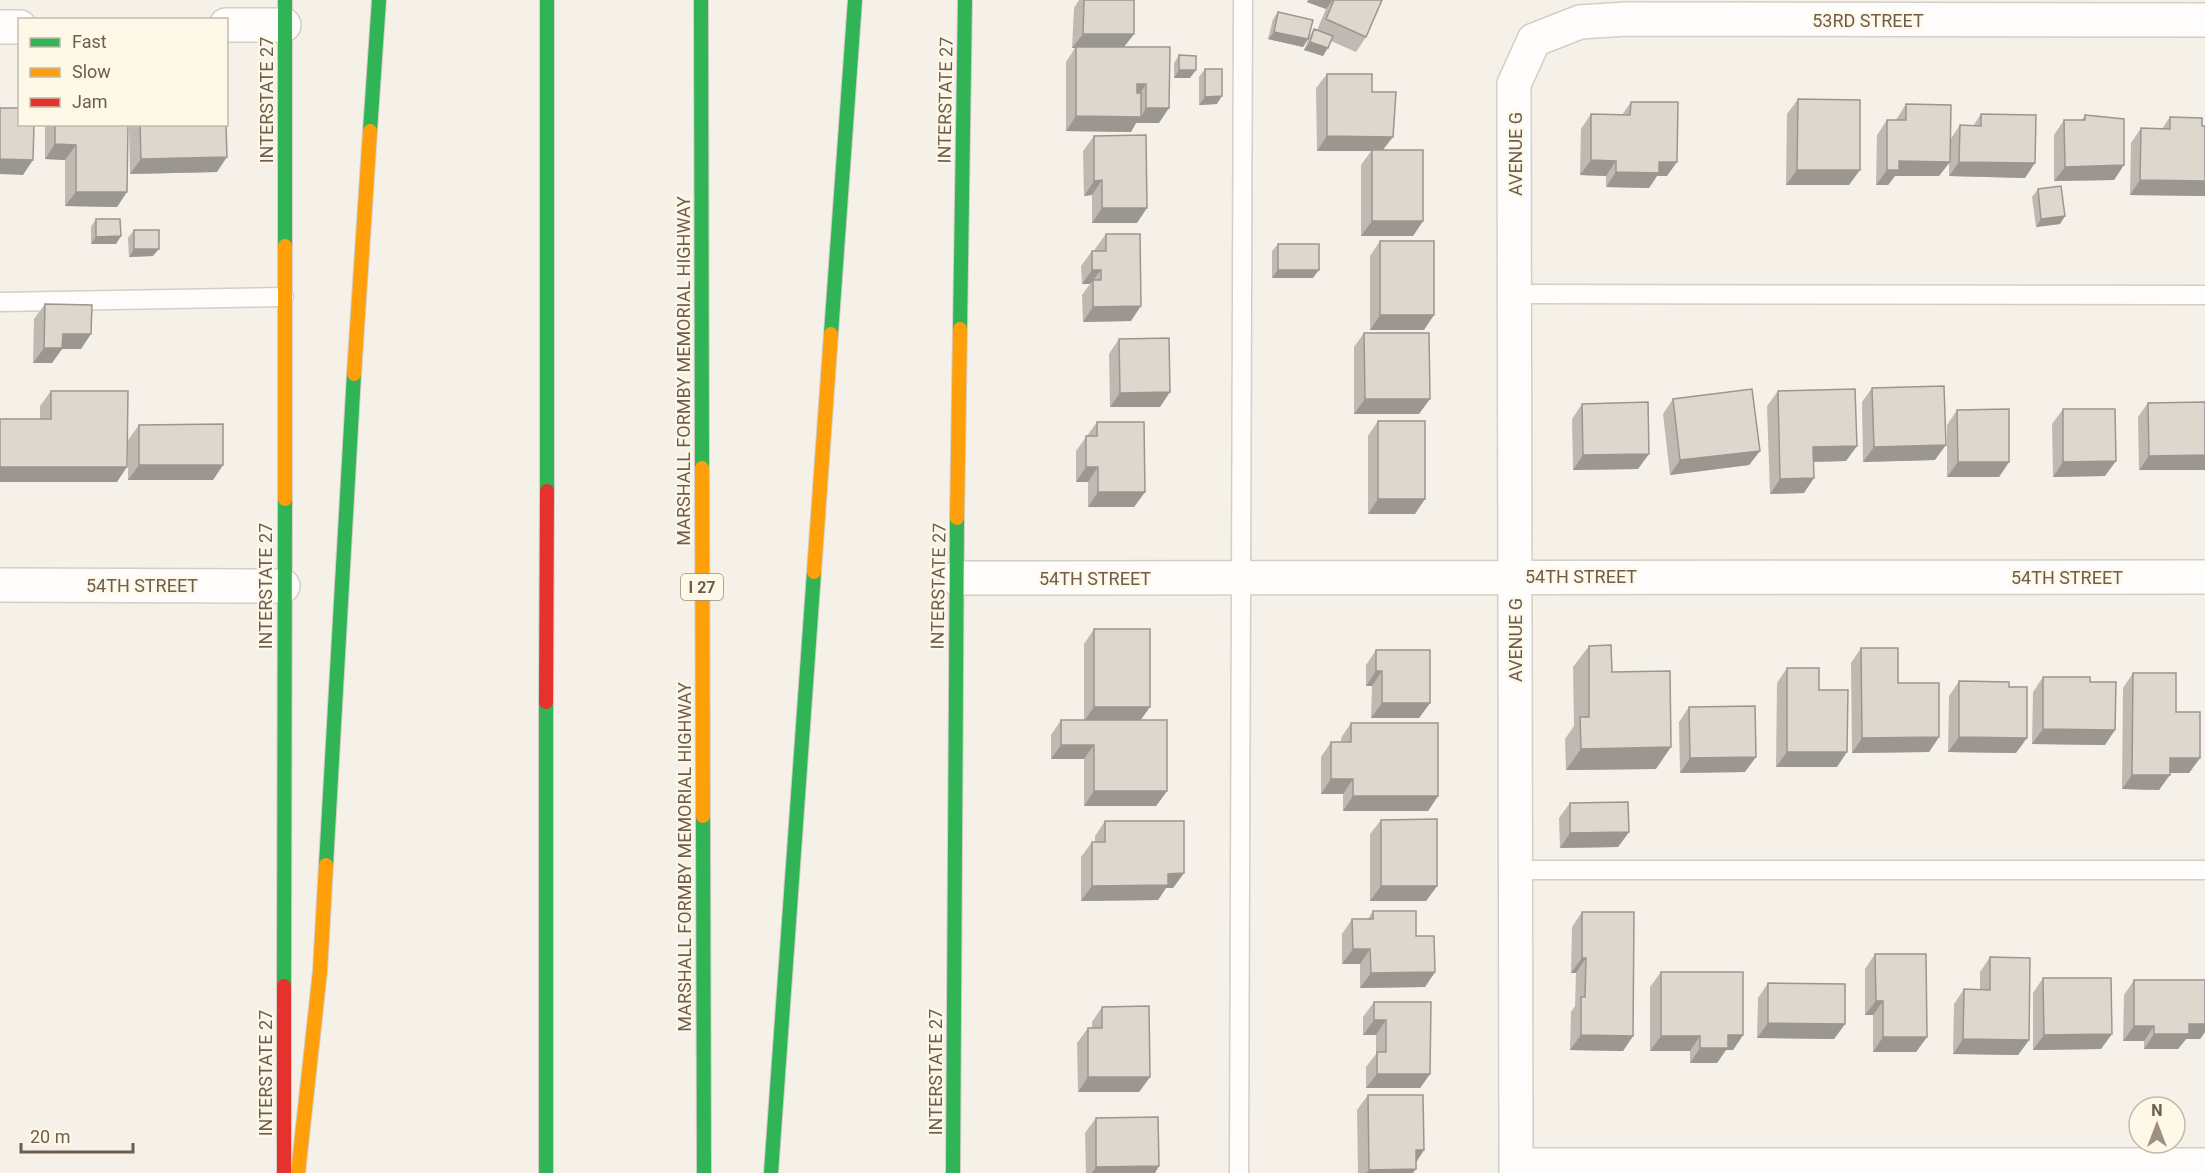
<svg xmlns="http://www.w3.org/2000/svg" width="2205" height="1173" font-family="Roboto,sans-serif">
<style>
.lines{fill:none;stroke-linecap:round;stroke-linejoin:round}
.lane-casing{stroke:#d3cec6;stroke-width:21}
.street-casing{stroke:#d3cec6;stroke-width:36}
.fast-casing{stroke:#d4cec6;stroke-width:16}
.slow-casing{stroke:#d4cec6;stroke-width:16}
.jam-casing{stroke:#d4cec6;stroke-width:16}
.lane{stroke:#fefdfc;stroke-width:18}
.street{stroke:#fefdfc;stroke-width:33}
.fast{stroke:#30b455;stroke-width:14}
.slow{stroke:#ff9f0a;stroke-width:14}
.jam{stroke:#e5322d;stroke-width:14}
.wall{fill:#bfb9b1}
.shaded-wall{fill:#9b9690}
.building{fill:#ded7ce;stroke:#9b9690;stroke-width:1.5}
.labels{text-anchor:middle;dominant-baseline:central;stroke-width:4.5;stroke-linejoin:round;paint-order:stroke}
.shield{fill:#fdf8e8;stroke:#9a8c7a;stroke-width:1.5}
.shield-label{font-size:16px;font-weight:bold;fill:#6f5d4b}
.street-label{font-size:18px;fill:#6f5d4b;stroke:#fdf8e8}
</style>
<rect width="100%" height="100%" fill="#f5f1e8"/>
<g class="lines">
<defs>
<path id="lane" d="M1515,294L2205,295
M0,302L284,297
M1515,870H2205
M1239,1173L1243,0"/>
<path id="street" d="M226,25H284
M0,27H20
M956,578L2205,577
M0,585L283,586
M1516,1165H2205
M1516,1173L1514,84L1534,40L1580,22L1626,19L2205,20"/>
<path id="fast" d="M701,0L702,468
M370,131L379,0
M285,246V0
M960,329L965,0
M831,334L855,0
M547,491V0
M703,816L704,1173
M326,865L354,374
M284,986L285,499
M546,1173V702
M771,1173L814,572
M953,1173L957,518"/>
<path id="slow" d="M354,374L370,131
M702,468L703,816
M285,499V246
M957,518L960,329
M814,572L831,334
M298,1173L320,971L326,865"/>
<path id="jam" d="M546,702L547,491
M284,1173V986"/>
</defs>
<!-- lane casing -->
<use href="#lane" class="lane-casing"/>
<!-- street casing -->
<use href="#street" class="street-casing"/>
<!-- fast casing -->
<use href="#fast" class="fast-casing"/>
<!-- slow casing -->
<use href="#slow" class="slow-casing"/>
<!-- jam casing -->
<use href="#jam" class="jam-casing"/>
<!-- lane -->
<use href="#lane" class="lane"/>
<!-- street -->
<use href="#street" class="street"/>
<!-- fast -->
<use href="#fast" class="fast"/>
<!-- slow -->
<use href="#slow" class="slow"/>
<!-- jam -->
<use href="#jam" class="jam"/>
</g>
<!-- wall -->
<path class="wall" d="M1079,0H1134V34L1124,47H1170L1159,123H1136L1131,132L1066,131V62L1075,48H1072L1074,8Z
M1308,0H1382L1366,37L1356,52L1331,41L1323,56L1304,50L1309,37L1314,29L1317,30L1326,9L1307,2Z
M1278,12L1308,39L1303,47L1268,39L1273,19Z
M1179,55L1190,78H1174V63Z
M1205,69L1217,104L1199,105V77Z
M1327,74L1372,92L1383,150L1423,221L1413,236H1361V165L1371,151H1317L1316,88Z
M1798,99L1849,185H1786L1787,114Z
M1631,102L1667,176H1657L1649,188L1606,187V176L1580,175L1581,129L1591,114L1622,115Z
M1906,104L1950,140L1960,125L1973,126L1981,114L2025,178L1949,176V162L1939,176H1895L1888,185H1876L1877,135L1887,120H1896Z
M2085,115L2114,180L2054,181V135L2064,120H2082Z
M2170,117L2205,126V196L2130,195L2131,143L2141,128L2162,129Z
M46,124H128L117,207L65,206V160L45,159V126Z
M129,124H226L217,172L130,174Z
M1094,136L1137,223H1092V195L1084,196L1083,151Z
M2038,189L2060,224L2036,227L2032,197Z
M96,219L116,244H91V227Z
M134,230L153,256L129,257L128,238Z
M1106,234L1131,321L1083,322L1082,295L1090,284H1082L1081,266L1092,251H1095V249Z
M1380,241L1424,330H1370V256Z
M1278,244L1313,278H1272V251Z
M45,304L81,349H62L52,363H33L34,319Z
M1364,333L1419,414H1354V347Z
M1119,339L1160,407H1110L1109,354Z
M1872,388L1935,460L1863,462L1862,402Z
M51,391L117,482H0L40,419V406Z
M1778,391L1846,461L1814,462L1804,493L1770,494L1767,406Z
M1673,399L1760,451L1749,465L1670,475L1663,414Z
M2205,402L2139,470L2138,417L2148,403Z
M1582,404L1638,469L1573,470L1572,419Z
M2063,409L2105,476L2053,477L2052,424Z
M1957,410L2009,462L1999,477H1947V425Z
M1378,421L1415,514H1368V436Z
M1097,422L1145,492L1134,507H1088V482H1076V451Z
M139,425L223,465L213,480H128V440Z
M1094,629L1141,720L1167,791L1156,806H1084V759H1051V735L1061,720H1084V644Z
M1589,646L1612,672L1656,769L1566,770L1565,739L1574,726L1573,667Z
M1861,648L1898,683L1939,737L1929,752L1852,753L1851,663Z
M1376,650L1430,703L1419,718H1371L1372,686H1366V665Z
M1787,668L1819,690L1837,767H1776L1777,683Z
M2133,673L2176,712L2200,758L2189,773H2170L2159,790L2122,789L2123,688Z
M2043,677L2105,745L2032,744L2033,692Z
M1959,681L2009,687L2016,753L1948,752L1949,696Z
M1689,707L1745,772L1680,773L1679,722Z
M1351,723L1438,796L1428,811H1343V794H1321V757L1331,742H1341V738Z
M1570,803L1629,832L1618,847L1560,848L1559,818Z
M1381,820L1437,886L1426,901H1370V834Z
M1105,821L1184,873L1173,888H1166L1158,900L1081,901V857L1092,842H1095V836Z
M1373,911L1416,936L1435,972L1425,987L1360,988V964H1342V934L1352,919H1368Z
M1582,912L1633,1036L1623,1051L1570,1050L1571,1012L1575,1006L1576,973H1571L1572,927Z
M1875,954L1927,1037L1916,1052H1873V1015H1865V969Z
M1990,957L2029,1040L2018,1055L1953,1054L1954,1004L1964,989L1980,990V972Z
M1661,972L1743,1035L1733,1050H1726L1717,1063H1690V1051H1650V987Z
M2043,978L2101,1049L2033,1050V993Z
M2134,980H2205V1032L2200,1039H2186L2178,1049H2144V1041H2123L2124,995Z
M1768,983L1845,1024L1834,1039L1757,1038L1758,998Z
M1374,1002L1430,1074L1420,1088H1366V1067L1376,1054V1035H1363V1017Z
M1102,1007L1150,1077L1139,1092H1078L1077,1043L1088,1028H1092V1022Z
M1368,1095L1424,1150L1416,1163L1413,1173H1358L1357,1110Z
M1096,1118L1155,1173H1086L1085,1133Z"/>
<!-- shaded-wall -->
<path class="shaded-wall" d="M1309,0H1333L1326,9L1307,2Z
M1274,32L1308,39L1303,47L1268,39Z
M1083,34H1134L1123,48L1076,47L1075,48H1072Z
M1310,42L1328,48L1323,56L1304,50Z
M1179,70H1196L1190,78H1174Z
M1137,84H1146L1136,99Z
M1222,96L1217,104L1199,105L1205,97Z
M1146,108H1169L1159,123H1136L1131,132L1066,131L1076,116L1141,117Z
M1327,136L1393,137L1382,151L1372,150L1371,151H1317Z
M55,144L76,145L65,160L45,159Z
M227,157L217,172L130,174L141,159Z
M0,159L33,160L23,175L0,174Z
M1591,160L1616,161L1606,176L1580,175Z
M1899,161L1950,162L1939,176H1895L1888,185H1876L1887,170Z
M1659,162H1677L1667,176H1657L1649,188L1606,187L1616,172Z
M1959,162L2035,163L2025,178L1949,176Z
M2124,165L2114,180L2054,181L2065,167Z
M1797,170H1860L1849,185H1786Z
M1102,180L1092,195L1084,196L1094,181Z
M2140,180L2205,181V196L2130,195Z
M76,192H127L117,207L65,206Z
M1102,208H1147L1137,223H1092Z
M2065,216L2060,224L2036,227L2041,219Z
M1372,221H1423L1413,236H1361Z
M121,236L116,244H91L96,237Z
M134,249H159L153,256L129,257Z
M1092,270H1101L1090,284H1082Z
M1278,270H1319L1313,278H1272Z
M1141,306L1131,321L1083,322L1093,307Z
M1380,315H1434L1424,330H1370Z
M63,334H91L81,349H62L52,363H33L44,348Z
M1170,392L1160,407H1110L1120,393Z
M1365,399H1430L1419,414H1354Z
M1946,445L1935,460L1863,462L1874,447Z
M1857,446L1846,461L1803,462L1813,447Z
M1760,451L1749,465L1670,475L1680,460Z
M1649,454L1638,469L1573,470L1583,455Z
M2205,455V470H2139L2149,456Z
M2116,461L2105,476L2053,477L2063,462Z
M1958,462H2009L1999,477H1947Z
M139,465H223L213,480H128Z
M0,467H127L117,482H0Z
M1086,467H1098L1088,482H1076Z
M1814,478L1804,493L1770,494L1780,479Z
M1098,492H1145L1134,507H1088Z
M1378,499H1425L1415,514H1368Z
M1376,671H1382L1372,686H1366Z
M1382,703H1430L1419,718H1371Z
M1094,707H1150L1140,721H1084Z
M2043,729L2115,730L2105,745L2032,744Z
M1939,737L1929,752L1852,753L1862,738Z
M1959,737L2027,738L2016,753L1948,752Z
M1061,745H1094L1084,759H1051Z
M1671,747L1656,769L1566,770L1581,749Z
M1787,752H1847L1837,767H1776Z
M1756,757L1745,772L1680,773L1690,758Z
M2170,758H2200L2189,773H2159Z
M2132,775H2170L2159,790L2122,789Z
M1331,779H1353L1343,794H1321Z
M1094,791H1167L1156,806H1084Z
M1353,796H1438L1428,811H1343Z
M1629,832L1618,847L1560,848L1570,833Z
M1184,873L1173,888H1166L1158,900L1081,901L1092,886L1168,874Z
M1381,886H1437L1426,901H1370Z
M1353,949H1370L1360,964H1342Z
M1582,958H1586L1576,973H1571Z
M1435,972L1425,987L1360,988L1371,973Z
M1876,1001H1883L1873,1015H1865Z
M1374,1020H1386L1376,1035H1363Z
M1768,1023L1845,1024L1834,1039L1757,1038Z
M2189,1024H2205V1032L2200,1039H2186L2178,1049H2144L2154,1034Z
M2134,1026H2154L2144,1041H2123Z
M2112,1034L2101,1049L2033,1050L2044,1035Z
M1581,1035L1633,1036L1623,1051L1570,1050Z
M1728,1035H1743L1733,1050H1726L1717,1063H1690L1700,1048Z
M1661,1036H1700L1690,1051H1650Z
M1883,1037H1927L1916,1052H1873Z
M1963,1039L2029,1040L2018,1055L1953,1054Z
M1377,1074H1430L1420,1088H1366Z
M1088,1077H1150L1139,1092H1078Z
M1416,1150H1424L1414,1165Z
M1159,1166L1155,1173H1092L1096,1167Z
M1416,1169L1413,1173H1366L1369,1170Z"/>
<!-- building -->
<path class="building" d="M1084,0H1134V34H1083Z
M1334,0H1382L1366,37L1326,19Z
M1278,12L1313,20L1308,39L1274,32Z
M1314,29L1333,36L1328,48L1310,42Z
M1076,47H1170L1169,108H1146V84H1137V93H1141V117L1076,116Z
M1179,55L1196,56V70H1179Z
M1205,69H1222V96L1205,97Z
M1327,74H1372V92H1396L1393,137L1327,136Z
M1798,99L1860,100V170H1797Z
M1631,102H1678L1677,162H1659V173L1616,172V161L1591,160V114L1630,115Z
M1906,104L1951,105L1950,162L1899,161V170H1887V120H1906Z
M0,108H20V124H34L33,160L0,159Z
M1981,114L2036,115L2035,163L1959,162L1960,125L1981,126Z
M2085,115L2124,119V165L2065,167L2064,120H2085Z
M2170,117L2202,118V126H2205V181L2140,180L2141,128L2170,129Z
M55,124H128L127,192H76V145L55,144Z
M140,124H226L227,157L141,159Z
M1146,135L1147,208H1102V180L1094,181V136Z
M1372,150H1423V221H1372Z
M2061,186L2065,216L2041,219L2038,189Z
M96,219H120L121,236L96,237Z
M134,230H159V249H134Z
M1106,234H1140L1141,306L1093,307V280H1101V270H1092V251H1106Z
M1380,241H1434V315H1380Z
M1278,244H1319V270H1278Z
M45,304L92,305L91,334H63L62,348H44Z
M1364,333H1429L1430,399H1365Z
M1169,338L1170,392L1120,393L1119,339Z
M1944,386L1946,445L1874,447L1872,388Z
M1752,389L1760,451L1680,460L1673,399Z
M1855,389L1857,446L1813,447L1814,478L1780,479L1778,391Z
M51,391H128L127,467H0V419H51Z
M1648,402L1649,454L1583,455L1582,404Z
M2205,402V455L2149,456L2148,403Z
M2009,409V462H1958L1957,410Z
M2063,409H2115L2116,461L2063,462Z
M1378,421H1425V499H1378Z
M1097,422H1144L1145,492H1098V467H1086V436H1097Z
M223,424V465H139V425Z
M1094,629H1150V707H1094Z
M1611,645L1612,672L1670,671L1671,747L1581,749L1580,717H1589V646Z
M1861,648H1898V683H1939V737L1862,738Z
M1376,650H1430V703H1382V671H1376Z
M1787,668H1819V690H1848L1847,752H1787Z
M2133,673H2176V712H2200V758H2170V775H2132Z
M2043,677H2090V682H2116L2115,730L2043,729Z
M1959,681L2009,682V687H2027V738L1959,737Z
M1755,706L1756,757L1690,758L1689,707Z
M1061,720H1167V791H1094V745H1061Z
M1351,723H1438V796H1353V779H1331V742H1351Z
M1628,802L1629,832L1570,833V803Z
M1437,819V886H1381V820Z
M1105,821H1184V873L1168,874V885L1092,886V842H1105Z
M1373,911H1416V936H1434L1435,972L1371,973L1370,949H1353L1352,919H1373Z
M1582,912H1634L1633,1036L1581,1035V997H1585L1586,958H1582Z
M1875,954H1926L1927,1037H1883V1001H1876Z
M1990,957L2030,958L2029,1040L1963,1039L1964,989L1990,990Z
M1661,972H1743V1035H1728V1048H1700V1036H1661Z
M2043,978H2111L2112,1034L2044,1035Z
M2134,980H2205V1024H2189V1034H2154V1026H2134Z
M1768,983L1845,984V1024L1768,1023Z
M1374,1002H1431L1430,1074H1377V1052H1386V1020H1374Z
M1149,1006L1150,1077H1088V1028H1102V1007Z
M1368,1095H1423L1424,1150H1416V1169L1369,1170Z
M1158,1117L1159,1166L1096,1167V1118Z"/>
<g class="labels">
<!-- shield labels -->
<rect class="shield" x="681" y="574" width="42" height="26" rx="4.5"/>
<g class="shield-label">
<text x="702" y="587">I 27</text>
</g>
<!-- street labels -->
<g class="street-label">
<text x="1868" y="20">53RD STREET</text>
<text transform="translate(266 100) rotate(-90)">INTERSTATE 27</text>
<text transform="translate(945 100) rotate(-89)">INTERSTATE 27</text>
<text transform="translate(1515 154) rotate(-90)">AVENUE G</text>
<text transform="translate(683 371) rotate(-90)">MARSHALL FORMBY MEMORIAL HIGHWAY</text>
<text x="1581" y="576">54TH STREET</text>
<text x="2067" y="577">54TH STREET</text>
<text x="1095" y="578">54TH STREET</text>
<text x="142" y="585">54TH STREET</text>
<text transform="translate(265 586) rotate(-90)">INTERSTATE 27</text>
<text transform="translate(938 586) rotate(-89)">INTERSTATE 27</text>
<text transform="translate(1515 640) rotate(-90)">AVENUE G</text>
<text transform="translate(684 857) rotate(-90)">MARSHALL FORMBY MEMORIAL HIGHWAY</text>
<text transform="translate(935 1072) rotate(-90)">INTERSTATE 27</text>
<text transform="translate(265 1073) rotate(-90)">INTERSTATE 27</text>
</g>
</g>
<!-- legend -->
<rect x="18" y="18" width="210" height="108" fill="#fdf8e8" stroke="#c4baa9" stroke-width="1.5"/>
<rect x="30" y="38" width="30" height="9" fill="#30b455" stroke="#c4baa9" stroke-width="1.5"/>
<text x="72" y="48" font-size="18" fill="#6f5d4b">Fast</text>
<rect x="30" y="68" width="30" height="9" fill="#ff9f0a" stroke="#c4baa9" stroke-width="1.5"/>
<text x="72" y="78" font-size="18" fill="#6f5d4b">Slow</text>
<rect x="30" y="98" width="30" height="9" fill="#e5322d" stroke="#c4baa9" stroke-width="1.5"/>
<text x="72" y="108" font-size="18" fill="#6f5d4b">Jam</text>
<!-- north arrow -->
<g transform="translate(2157 1125)"><circle r="28" fill="#fdf8e8" stroke="#c4baa9" stroke-width="1.5"/>
<path d="M0-4.5L10 22L0 15L-10 22Z" fill="#9e9182"/>
<text y="-9" font-size="16" font-weight="bold" text-anchor="middle" fill="#6f5d4b">N</text>
</g>
<!-- scale -->
<path d="M21 1143v9h112v-9" fill="none" stroke="#6f5d4b" stroke-width="3"/>
<text x="30" y="1143" font-size="18" fill="#6f5d4b" stroke="#fdf8e8" stroke-width="4.5" paint-order="stroke">20 m</text>
</svg>
